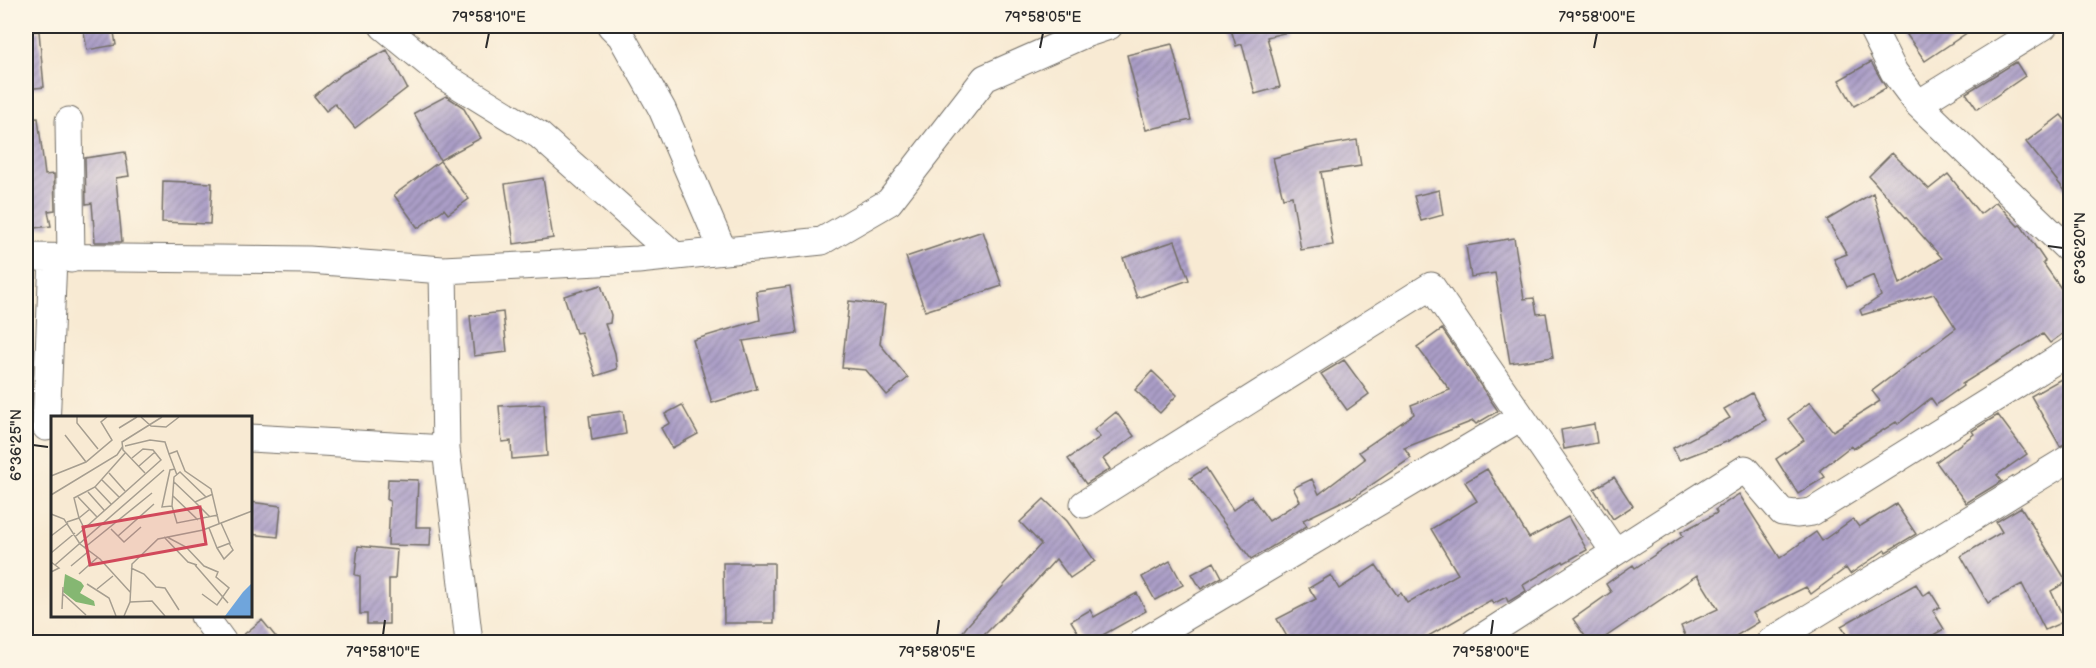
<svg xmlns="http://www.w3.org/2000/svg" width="2096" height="668" font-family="'Balsamiq Sans',sans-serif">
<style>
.building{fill:url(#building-hatch)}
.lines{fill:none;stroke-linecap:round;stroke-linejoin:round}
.street-casing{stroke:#736e66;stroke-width:29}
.street{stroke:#fff;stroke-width:27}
.ticks{fill:none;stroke:#2b2b2b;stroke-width:2}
.inset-road{fill:none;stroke:#a69e90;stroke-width:1.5}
.view{fill:#d1495b;fill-opacity:0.15;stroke:#d1495b;stroke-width:3}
.inset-edge{fill:none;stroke:#2b2b2b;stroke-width:3}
.neatline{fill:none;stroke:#2b2b2b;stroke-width:2}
.ticks-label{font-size:15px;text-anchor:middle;fill:#2b2b2b}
</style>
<defs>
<pattern id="building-hatch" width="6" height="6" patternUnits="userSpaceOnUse" patternTransform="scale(1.5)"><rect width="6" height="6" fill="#ab9ec7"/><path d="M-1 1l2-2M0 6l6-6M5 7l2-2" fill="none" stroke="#8b81a2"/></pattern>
</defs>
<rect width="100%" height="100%" fill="#fcf5e5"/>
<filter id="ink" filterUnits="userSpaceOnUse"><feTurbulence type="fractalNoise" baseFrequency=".0167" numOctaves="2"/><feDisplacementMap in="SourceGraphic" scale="12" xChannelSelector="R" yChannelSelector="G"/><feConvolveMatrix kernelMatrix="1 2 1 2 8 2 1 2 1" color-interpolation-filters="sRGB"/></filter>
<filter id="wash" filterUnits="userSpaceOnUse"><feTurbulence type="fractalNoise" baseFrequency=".008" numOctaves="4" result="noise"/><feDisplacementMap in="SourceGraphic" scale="24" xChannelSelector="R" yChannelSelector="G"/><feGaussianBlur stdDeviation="1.35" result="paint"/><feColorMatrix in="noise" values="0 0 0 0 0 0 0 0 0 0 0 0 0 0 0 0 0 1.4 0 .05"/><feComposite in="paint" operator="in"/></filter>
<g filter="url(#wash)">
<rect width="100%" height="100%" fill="#f8ead3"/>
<g id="blocks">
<!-- building -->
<path class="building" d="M83,26H113L116,45L87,50Z
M1230,26H1287L1288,32L1267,37L1280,87L1255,94L1242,44L1236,46Z
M1921,26H1977L1925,61L1907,35Z
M39,31L44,87L26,89V32Z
M1172,44L1191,120L1146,130L1127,55Z
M387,50L407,88L355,128L335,104L326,111L314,96L343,73Z
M1871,62L1886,88L1854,106L1839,80Z
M2016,62L2025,76L1977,109L1966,93Z
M446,96L463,107L481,138L440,160L414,113Z
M2061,115L2070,126V197L2026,142Z
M38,118L45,175L54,174L55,210L48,211L51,226L26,229V119Z
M1357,140L1361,166L1321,172L1333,245L1301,250L1292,196L1283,198L1273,158L1315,147Z
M125,152L129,176L116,178L122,242H95L92,203L86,204L85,158Z
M1892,153L1929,189L1948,174L1980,214L1996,202L2018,226L2020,225L2022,227L2045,261L2043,263L2070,301V328L2050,343L2043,334L1962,384L1963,386L1936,405L1931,398L1898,424L1896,422L1853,449L1851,446L1820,470L1825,477L1798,494L1776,459L1804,440L1788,419L1810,402L1833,431L1880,401L1872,391L1956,328L1934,294L1862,315L1860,310L1881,296L1874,275L1847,287L1834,259L1847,254L1827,220L1873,193L1900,284L1942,258L1869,176Z
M440,161L469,199L448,214L444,209L418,228L394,195Z
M543,178L553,238L514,244L505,184Z
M163,181L212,183L210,224L162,222Z
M1439,190L1443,215L1421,221L1414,196Z
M983,231L1002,286L925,311L906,257Z
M1514,238L1524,299L1534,298L1537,314L1546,313L1553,357L1510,363L1495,273L1471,277L1466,246Z
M1175,241L1189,280L1137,298L1123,258Z
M601,285L611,315L610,323L605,324L615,353L617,369L596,376L581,332L576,333L564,296Z
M790,286L797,333L743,341L757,389L712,403L693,340L760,320L756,291Z
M849,301L885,305L880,344L908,378L887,395L866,370L842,368Z
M503,312L507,352L474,356L470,316Z
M1442,329L1498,411L1476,424L1473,421L1404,448L1411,458L1352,498L1351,497L1303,520L1307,526L1251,559L1190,478L1206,468L1233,510L1251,496L1269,521L1300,501L1293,488L1312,479L1319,494L1365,459L1359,452L1414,414L1411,405L1450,390L1417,347Z
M1344,360L1369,394L1347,410L1321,374Z
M1152,371L1177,395L1160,413L1135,390Z
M2070,374V442L2060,446L2031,396Z
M1752,393L1766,420L1726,442L1679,460L1673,448L1730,418L1724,409Z
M544,404L547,456L512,459L511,441L502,442L499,406Z
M682,405L698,434L672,448L661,428L670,423L665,414Z
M623,411L626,434L592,440L589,416Z
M1116,412L1134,436L1103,459L1110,469L1086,484L1068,459L1100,437L1094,430Z
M1998,415L2027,454L1997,475L2002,481L1966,503L1936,462L1974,434L1972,431Z
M1594,424L1597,443L1564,449L1561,430Z
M1487,469L1529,538L1568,517L1587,550L1564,563L1563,561L1523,585L1526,591L1508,602L1506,597L1493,604L1491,600L1418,642H1290L1277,619L1316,599L1309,588L1331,575L1339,589L1376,565L1397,595L1401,593L1407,603L1458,574L1431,529L1477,501L1465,482Z
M1614,477L1633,506L1613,519L1594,489Z
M388,479L418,480L416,527H431L430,546L388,545L390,501L387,500Z
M1739,494L1780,558L1816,532L1822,541L1853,519L1859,527L1896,504L1916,534L1886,552L1885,550L1850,574L1846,568L1811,594L1806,587L1753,613L1759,622L1726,642H1688L1681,626L1718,609L1697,575L1598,642H1589L1573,619L1611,592L1606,584L1633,565L1635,568L1683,536L1681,532L1717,513L1715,510Z
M1044,499L1067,521L1095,561L1070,578L1056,559L1018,601L977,642H955L968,625L1041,544L1020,522Z
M250,502L281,506L278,537L250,534Z
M2021,507L2067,582L2051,591L2065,621L2045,630L2022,584L1988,603L1961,556L2002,532L1996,522Z
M358,546L397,550L395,579H389V624H367V614H360V576L355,575Z
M1170,561L1183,585L1155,600L1142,577Z
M1214,562L1222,577L1201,589L1192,574Z
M723,563H774V623H724Z
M1916,584L1923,596L1930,591L1940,607L1933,611L1944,629L1921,642H1851L1841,626Z
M1137,593L1146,611L1099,637L1095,642H1084L1071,621L1090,610L1094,617Z
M262,620L280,642H238V639Z"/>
</g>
</g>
<g filter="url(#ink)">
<use href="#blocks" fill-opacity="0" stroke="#736e66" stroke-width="1.5"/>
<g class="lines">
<defs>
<path id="street" d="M383,26L445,77L539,135L675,256
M611,26L621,36L662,109L723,251
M1871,26L1894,72L1918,104L2070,251
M1918,104L2044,26
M69,121L71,259
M26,257L309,260L443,270L638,260L822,241L889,202L985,78L1085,34L1109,26
M443,270L446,449
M46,427L53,258
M250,438L446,449L469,642
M1084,504L1431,286L1614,551
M204,616L223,642
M1143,642L1521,417
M1475,642L1745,469L1782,512L1796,514L1812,512L2070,351
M1770,642L2070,458"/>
</defs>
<!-- street casing -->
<use href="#street" class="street-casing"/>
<!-- street -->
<use href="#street" class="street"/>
</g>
</g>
<!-- ticks -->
<path class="ticks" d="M486,48L489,33M1040,48L1043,33M1594,48L1597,33M2048,246L2063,248M33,445L48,447M383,635L385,620M937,635L939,620M1491,635L1493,620"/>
<!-- overview -->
<g transform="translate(51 416)">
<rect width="201" height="201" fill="#f8ead3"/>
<path d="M14,158L30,166L33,170L29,177L43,185L44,190L25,186L12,176Z" fill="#85b772"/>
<path d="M201,167V200H174L192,176Z" fill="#6fa5dc"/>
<path class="inset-road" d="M26,1V7L47,33M90,1L100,10L115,11L128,1M68,12L86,1M14,19L35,46M74,30L99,24L114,26L118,38L126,35L134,55L160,73L168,107M118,38L126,59M88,50L104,36M58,57L74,75M94,57L72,34L71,26L111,1M0,60L35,46L61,24L50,6L56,1M51,64L68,81M123,66L144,86M44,71L60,88M37,76L53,94M0,79L66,39L72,30M122,80L147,104M27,81L46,101M155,81L129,56L123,61L121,90L126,107L167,99M121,90L111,91L119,54L124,53M39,93L28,102L23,82L44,71L75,36M0,98L13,103L29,128L49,143L80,177M159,101L144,86L162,78M16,106L28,102L33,112M158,112L166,132L179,127L170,107M60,113L73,126L90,111M0,120L17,107M25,120L110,44L102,34L92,33L81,42M67,120L103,88M113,121L137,146L146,149M116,121L135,131L153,150L167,156L165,161L178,172L166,189L151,178M33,132L101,77M166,132L173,143L182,134L178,127M0,137L24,117M0,146L8,152L0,156M4,149L113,54M144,149L177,187M20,150L38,135M80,152L93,158L105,171L114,172L128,194M28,158L47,141M36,168L58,182L65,200M46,173L62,160M11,177L35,199M79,186L101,185L114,200M11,193L12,171M73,200L79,186L81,148L107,123L152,114L201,95"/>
<path class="view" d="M149,91L155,128L39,149L32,111Z"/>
<rect width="201" height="201" class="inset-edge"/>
</g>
<!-- margin -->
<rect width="2096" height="668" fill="none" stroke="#fcf5e5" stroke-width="66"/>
<rect x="33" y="33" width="2030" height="602" class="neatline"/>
<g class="ticks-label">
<text x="489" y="22">79°58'10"E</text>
<text x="1043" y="22">79°58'05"E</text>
<text x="1597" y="22">79°58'00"E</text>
<text transform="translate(2080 248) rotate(-90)" y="5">6°36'20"N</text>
<text transform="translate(16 445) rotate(-90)" y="5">6°36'25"N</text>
<text x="383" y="657">79°58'10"E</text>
<text x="937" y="657">79°58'05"E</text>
<text x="1491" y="657">79°58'00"E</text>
</g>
</svg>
